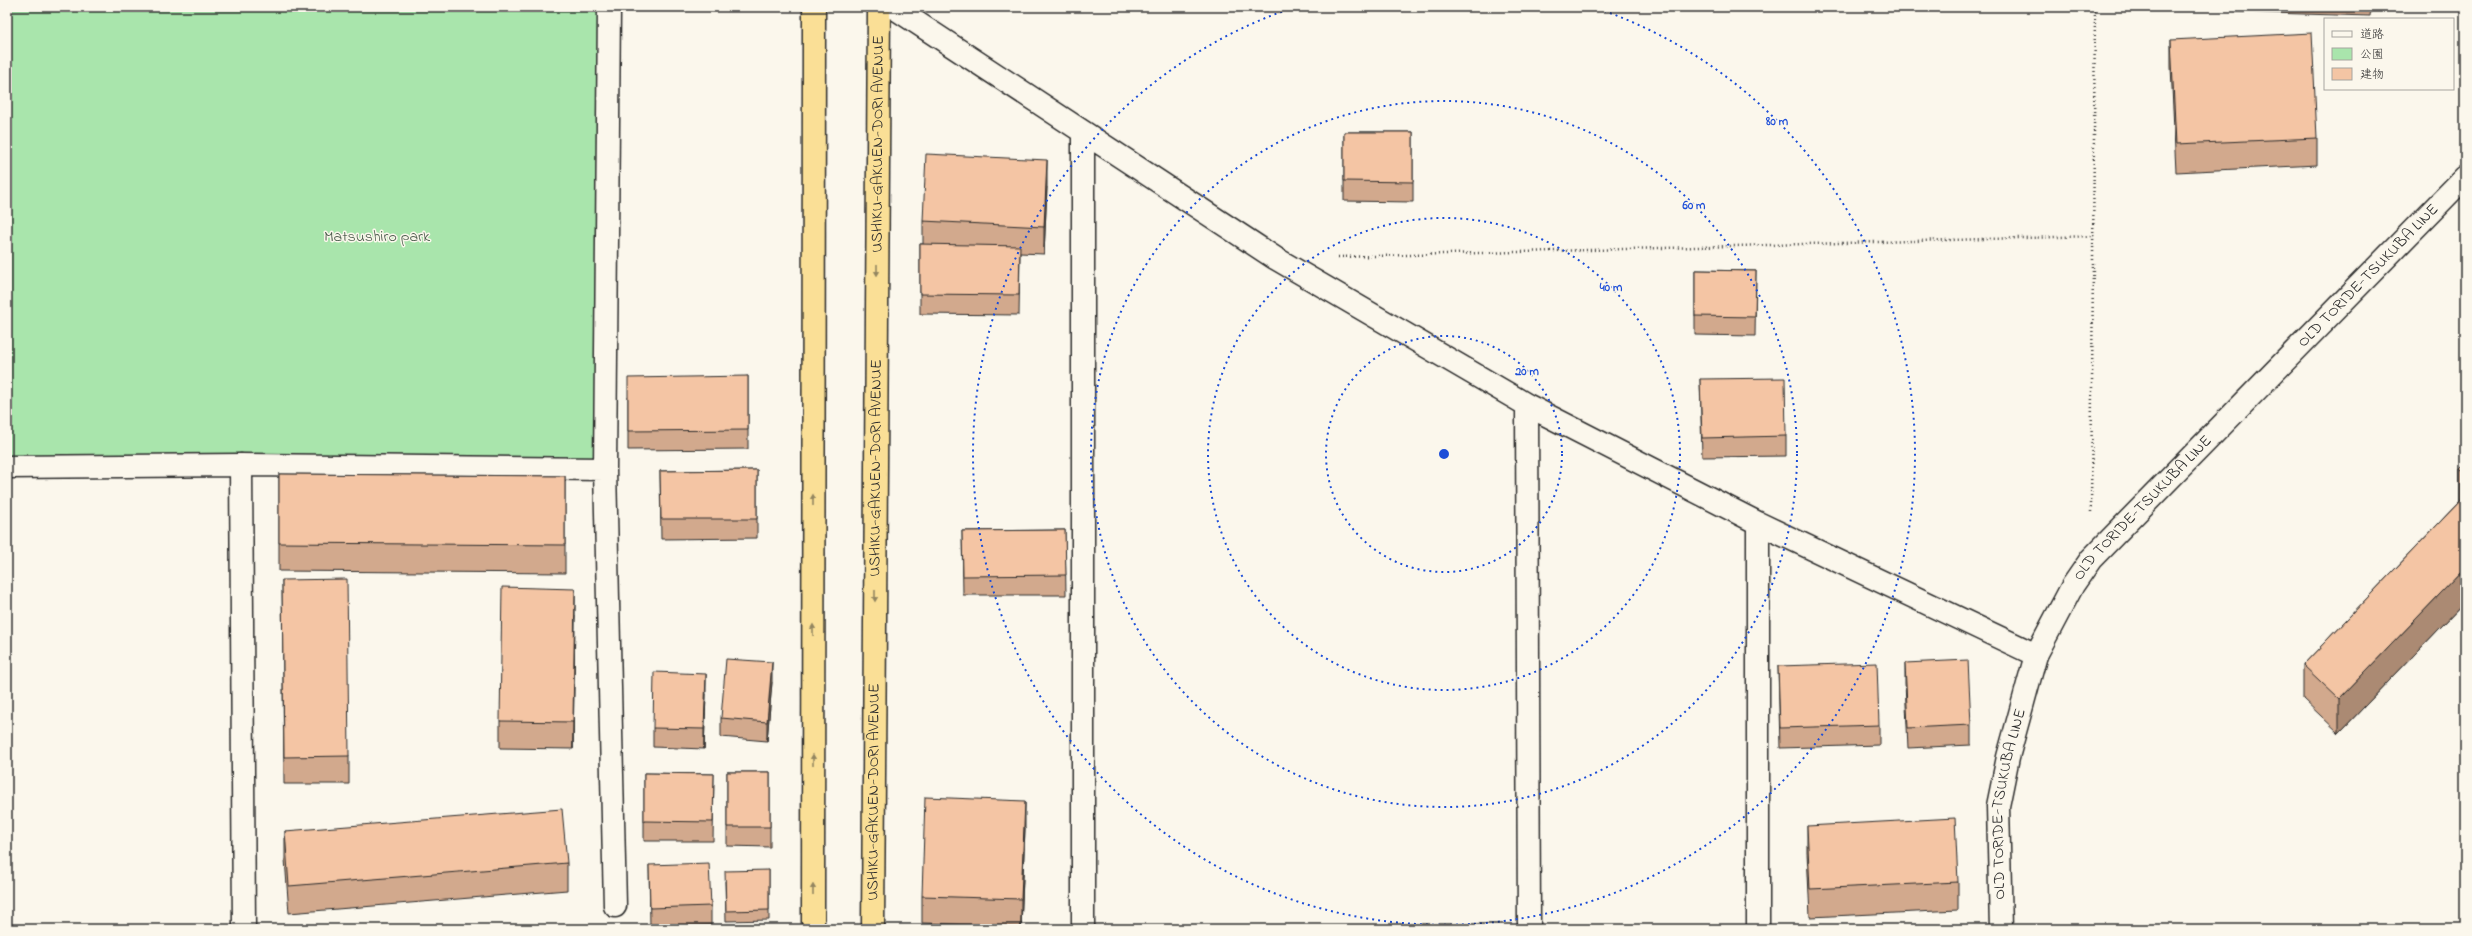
<svg xmlns="http://www.w3.org/2000/svg" width="2472" height="936" font-family="'Indie Flower','Klee One',sans-serif">
<style>
.park{fill:#a9e5ac;stroke:#6a886c}
.lines{fill:none;stroke-linecap:round;stroke-linejoin:round}
.street-casing{stroke:#2b2b2b;stroke-width:25}
.secondary-casing{stroke:#2b2b2b;stroke-width:25}
.highway-casing{stroke:#2b2b2b;stroke-width:25}
.path{stroke:#2b2b2b;stroke-width:2.5;stroke-dasharray:1 3;stroke-linecap:butt}
.street{stroke:#fbf7ec;stroke-width:22}
.secondary{stroke:#fbf7ec;stroke-width:22}
.highway{stroke:#fadf96;stroke-width:22}
.wall{fill:#d2a98d;stroke:#2b2b2b}
.shaded-wall{fill:#ab8a73;stroke:#2b2b2b}
.building{fill:#f4c5a4;stroke:#2b2b2b}
.oneway{fill:#928560}
.ring{fill:none;stroke:#1d4ed8;stroke-width:2;stroke-dasharray:2 4}
.labels{text-anchor:middle;dominant-baseline:central;stroke-width:3;stroke-linejoin:round;paint-order:stroke}
.street-label{font-size:16px;fill:#2b2b2b;stroke:#fbf7ec}
.park-label{font-size:16px;fill:#4a5a4b;stroke:#fbf7ec}
.centre{fill:#1d4ed8;stroke:#fbf7ec;stroke-width:2}
.ring-label{font-size:12px;text-anchor:middle;font-weight:bold;fill:#1d4ed8;stroke:#fbf7ec;stroke-width:3;stroke-linejoin:round;paint-order:stroke}
</style>
<rect width="100%" height="100%" fill="#fbf7ec"/>
<filter id="ink" filterUnits="userSpaceOnUse"><feTurbulence type="fractalNoise" baseFrequency=".025" numOctaves="2"/><feDisplacementMap in="SourceGraphic" scale="8" xChannelSelector="R" yChannelSelector="G"/><feConvolveMatrix kernelMatrix="1 2 1 2 8 2 1 2 1" color-interpolation-filters="sRGB"/></filter>
<g filter="url(#ink)">
<!-- park -->
<path class="park" d="M7,7H609L605,469L7,467Z"/>
<g class="lines">
<defs>
<path id="street" d="M893,7L1275,258L1527,405L1758,523L2036,655
M1083,133V929
M1527,405L1529,929
M241,465L244,929
M7,467L241,465L605,469L609,7
M605,469L615,906
M1758,926V523"/>
<g id="secondary">
<path id="s1" d="M2001,929L1998,806L2008,757L2036,655L2073,585L2091,559L2465,177"/>
</g>
<g id="highway">
<path d="M813,929L814,7"/>
<path id="s2" d="M873,929L879,7"/>
</g>
</defs>
<!-- street casing -->
<use href="#street" class="street-casing"/>
<!-- secondary casing -->
<use href="#secondary" class="secondary-casing"/>
<!-- highway casing -->
<use href="#highway" class="highway-casing"/>
<!-- path -->
<path class="path" d="M1338,257L2094,236
M2091,512L2095,7"/>
<!-- street -->
<use href="#street" class="street"/>
<!-- secondary -->
<use href="#secondary" class="secondary"/>
<!-- highway -->
<use href="#highway" class="highway"/>
</g>
<!-- wall -->
<path class="wall" d="M2236,7H2371L2370,16L2236,12Z
M2171,40L2317,138V165L2176,172L2171,67Z
M1344,132H1413V202L1344,201Z
M1047,187L1044,254L1020,253L1019,315L920,314V244H923V221Z
M1695,270L1756,271L1755,336L1695,335Z
M748,376V449L628,450V397Z
M1700,379L1786,436V456L1702,457Z
M2465,463V602L2339,733L2303,699V665L2460,501V468Z
M757,470V538L661,539L660,471Z
M279,474L565,476V573L279,571Z
M1065,530L1066,595H963L962,531Z
M282,580L349,756V784H284Z
M575,616L573,749L500,748V721Z
M1905,663L1971,725V745L1908,748L1905,683Z
M1778,666L1879,725V745L1780,748Z
M772,682L767,741L721,737V718Z
M706,694L704,749L653,747V728Z
M727,772H770V847L727,846Z
M644,773L714,774L713,841H644Z
M1807,826L1958,882V910L1810,917L1807,853Z
M1025,828L1021,927L922,923V896Z
M285,831L567,863V890L289,913L285,859Z
M649,865L711,906V925L650,927Z
M769,870V920L726,921L725,881Z"/>
<!-- shaded-wall -->
<path class="shaded-wall" d="M1047,160V187L1044,254V227Z
M2465,568V602L2339,733V699Z
M575,589V616L573,749V722Z
M772,662V682L767,741V722Z
M706,674V694L704,749V729Z
M1025,801V828L1021,927V899Z"/>
<!-- building -->
<path class="building" d="M2312,33L2317,138L2176,144L2171,40Z
M1344,132H1413V182L1344,181Z
M926,154L1047,160L1044,227L923,221Z
M920,244L1020,246L1019,295L920,294Z
M1695,270L1756,271L1755,317L1695,316Z
M748,376V430L628,431V378Z
M1785,378L1786,436L1702,438L1700,379Z
M2465,463V473L2460,468Z
M757,470V519H661L660,471Z
M279,474L565,476V545L279,543Z
M2465,496V568L2339,699L2303,665Z
M1065,530L1066,575L963,576L962,531Z
M347,579L349,756L284,757L282,580Z
M502,587L575,589L573,722L500,721Z
M726,659L772,662L767,722L721,718Z
M1968,660L1971,725L1908,728L1905,663Z
M1877,663L1879,725L1780,728L1778,666Z
M654,672L706,674L704,729L653,728Z
M727,772H770V827H727Z
M644,773L714,774L713,822L644,821Z
M925,797L1025,801L1021,899L922,896Z
M562,809L567,863L289,886L285,831Z
M1955,818L1958,882L1810,889L1807,826Z
M709,863L711,906L650,908L649,865Z
M769,870V910L726,911L725,871Z"/>
<!-- one-way arrows -->
<defs><path id="oneway-solid" d="M-6-.8H1V-3.2L6.5 0L1 3.2V.8H-6Z"/></defs>
<g class="oneway">
<use href="#oneway-solid" transform="translate(877 270) rotate(90)"/>
<use href="#oneway-solid" transform="translate(813 500) rotate(-90)"/>
<use href="#oneway-solid" transform="translate(875 596) rotate(90)"/>
<use href="#oneway-solid" transform="translate(813 630) rotate(-90)"/>
<use href="#oneway-solid" transform="translate(813 760) rotate(-90)"/>
<use href="#oneway-solid" transform="translate(813 890) rotate(-90)"/>
</g>
</g>
<!-- distance rings -->
<g class="ring">
<circle cx="1444" cy="454" r="118"/>
<circle cx="1444" cy="454" r="236"/>
<circle cx="1444" cy="454" r="353"/>
<path d="M1593 7A471 471 0 1 1 1295 7"/>
</g>
<g class="labels">
<!-- street labels -->
<g class="street-label">
<text stroke="none"><textPath href="#s2" startOffset="785">USHIKU-GAKUEN-DORI AVENUE</textPath></text>
<text stroke="none"><textPath href="#s1" startOffset="786">OLD TORIDE-TSUKUBA LINE</textPath></text>
<text stroke="none"><textPath href="#s2" startOffset="461">USHIKU-GAKUEN-DORI AVENUE</textPath></text>
<text stroke="none"><textPath href="#s1" startOffset="462">OLD TORIDE-TSUKUBA LINE</textPath></text>
<text stroke="none"><textPath href="#s2" startOffset="137">USHIKU-GAKUEN-DORI AVENUE</textPath></text>
<text stroke="none"><textPath href="#s1" startOffset="126">OLD TORIDE-TSUKUBA LINE</textPath></text>
</g>
<!-- park labels -->
<g class="park-label">
<text x="377" y="237">Matsushiro park</text>
</g>
</g>
<circle cx="1444" cy="454" r="6" class="centre"/>
<g class="ring-label">
<text x="1777" y="125">80 m</text>
<text x="1694" y="209">60 m</text>
<text x="1611" y="291">40 m</text>
<text x="1527" y="375">20 m</text>
</g>
<!-- margin -->
<rect width="2472" height="936" fill="none" stroke="#fbf7ec" stroke-width="24"/>
<rect x="12" y="12" width="2448" height="912" fill="none" stroke="#2b2b2b" stroke-width="1.5" filter="url(#ink)"/>
<!-- legend -->
<rect x="2324" y="18" width="130" height="72" fill="#fbf7ec" stroke="#a8a59f"/>
<rect x="2332" y="31" width="20" height="6" fill="#fbf7ec" stroke="#a8a59f"/>
<text x="2360" y="38" font-size="12" fill="#2b2b2b">道路</text>
<rect x="2332" y="48" width="20" height="12" fill="#a9e5ac" stroke="#a8a59f"/>
<text x="2360" y="58" font-size="12" fill="#2b2b2b">公園</text>
<rect x="2332" y="68" width="20" height="12" fill="#f4c5a4" stroke="#a8a59f"/>
<text x="2360" y="78" font-size="12" fill="#2b2b2b">建物</text>
</svg>
